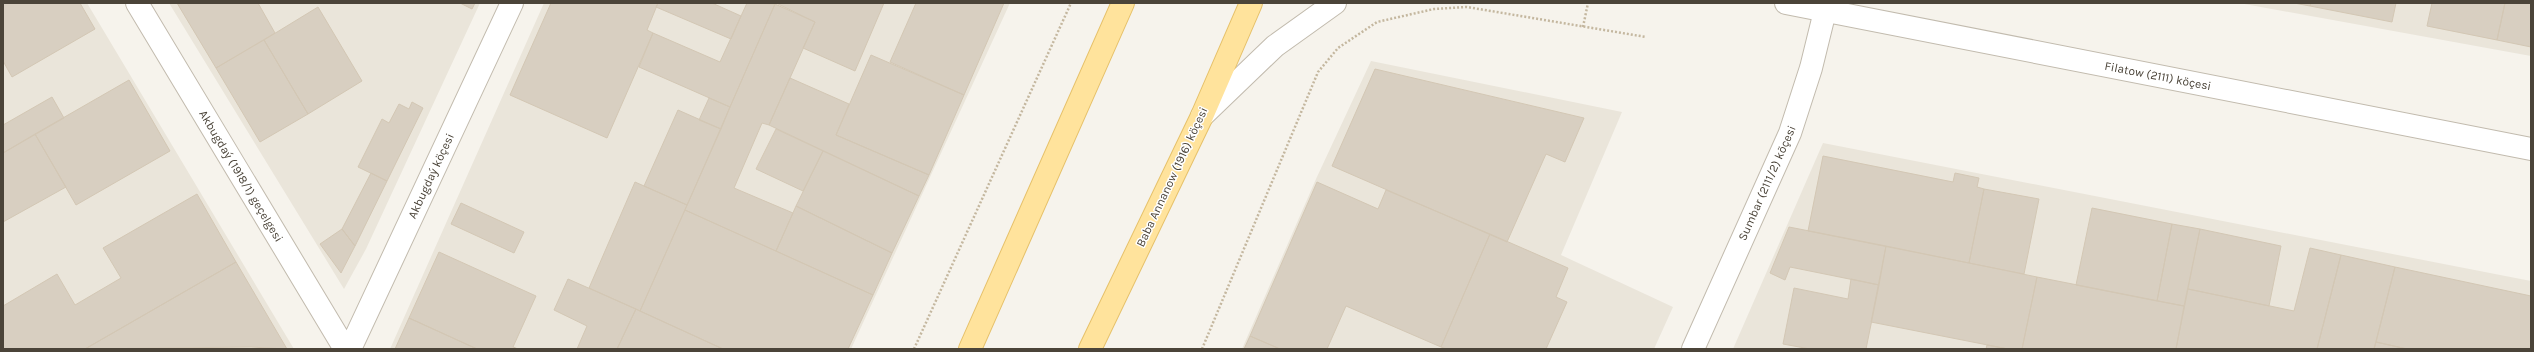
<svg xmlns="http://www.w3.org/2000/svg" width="2534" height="352" font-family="Karla,sans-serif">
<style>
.residential{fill:#eae5da}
.building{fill:#d8cfc1;stroke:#d3c7b4}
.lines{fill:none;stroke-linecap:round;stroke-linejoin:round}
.minor-casing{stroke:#c2bbae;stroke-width:24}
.major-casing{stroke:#e6c16a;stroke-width:24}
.path{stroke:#c4b79f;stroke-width:2.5;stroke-dasharray:2 2;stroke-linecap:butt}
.minor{stroke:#fff;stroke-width:22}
.major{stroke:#ffe39c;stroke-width:22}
.labels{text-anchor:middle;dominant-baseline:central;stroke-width:3;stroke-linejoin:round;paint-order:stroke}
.street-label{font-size:12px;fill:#4b4439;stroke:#fff}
</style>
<rect width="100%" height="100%" fill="#f6f3ec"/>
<!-- residential -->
<path class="residential" d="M3,3H87L294,349H3Z
M169,3H480L366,249L344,289Z
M544,3H1010L851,349H390Z
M2239,3H2531V56Z
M1371,61L1622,112L1561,255L1673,307L1654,349H1242L1316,179Z
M1823,143L2531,281V349H1733Z"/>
<!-- building -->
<path class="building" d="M3,3H80L95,29L12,77L3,61Z
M177,3H258L275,33L216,68Z
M460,3H475L472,9Z
M551,3H658L647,30L653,33L607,138L510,95Z
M658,3H712L741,16L731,39L656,7Z
M747,3L775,4L730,107L639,67L653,33L720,62Z
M776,3H884L855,71L803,48L815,22Z
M916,3H1004L964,95L890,62Z
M2294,3H2311L2310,6Z
M2311,3H2396L2392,22L2310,6Z
M2432,3H2505L2497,40L2427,26Z
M2505,3H2531V47L2497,40Z
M775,4L815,22L769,125L762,123L734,188L793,213L776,251L685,210Z
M318,7L362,81L308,114L264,40Z
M264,40L308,114L260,142L216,68Z
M871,55L964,95L929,175L836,135Z
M1375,69L1584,118L1565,162L1546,154L1507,242L1332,166Z
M790,78L849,104L836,135L929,175L919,196L769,125Z
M129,80L170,151L76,205L35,134Z
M52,97L64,118L3,153V125Z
M709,98L730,107L721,129L699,120Z
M412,102L423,108L387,181L358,167L382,119L389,123L399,104L409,109Z
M678,110L721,129L687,205L644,186Z
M776,129L823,151L803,191L756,169Z
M35,134L66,187L3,222V153Z
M823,151L919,196L892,253L796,206Z
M1823,156L1953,182L1955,173L1979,178L1977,187L1984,189L1969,263L1808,231Z
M371,173L387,181L355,246L342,229Z
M635,182L687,205L640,311L589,288Z
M1317,182L1378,209L1386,190L1490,234L1441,347L1346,306L1327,349H1280L1250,336Z
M1984,189L2039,199L2024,274L1969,263Z
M197,194L236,262L85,349H3V306L57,274L75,305L121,278L103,248Z
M461,203L524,232L514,253L451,224Z
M796,206L892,253L873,295L776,251Z
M2092,208L2172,224L2157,301L2076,285Z
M685,210L873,295L848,349H723L640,311Z
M2172,224L2200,229L2184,306L2157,301Z
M1789,227L1886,246L1879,285L1790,267L1785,280L1770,273Z
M342,229L355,246L341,273L320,244Z
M2200,229L2281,246L2269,306L2188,289Z
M1490,234L1568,268L1556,297L1567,302L1546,349H1446L1441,347Z
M1886,246L2037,277L2022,349H2008L1871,322Z
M2310,248L2341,255L2317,349H2176L2188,289L2294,311Z
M439,252L536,296L513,347L518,349H477L409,318Z
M2341,255L2395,267L2374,349H2317Z
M236,262L287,349L251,347L85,349Z
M2395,267L2531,296V349H2407L2376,342Z
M2037,277L2184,306L2176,349H2022Z
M568,279L636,309L617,349H577L587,326L554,310Z
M1851,279L1879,285L1866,349H1810L1783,344L1794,288L1848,299Z
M636,309L640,311L723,349H617Z
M409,318L477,349H395Z
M1250,336L1280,349H1244Z
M2376,342L2407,349H2374Z
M1987,345L2008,349H1986Z"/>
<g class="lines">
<defs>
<path id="minor" d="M137,3L345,349
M1786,3L2531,149
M1202,116L1275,46L1335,3
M350,349L512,3
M1693,349L1790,133L1811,68L1825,11"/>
<path id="major" d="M970,349L1123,3
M1090,349L1202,116L1251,3"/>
</defs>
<!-- minor casing -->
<use href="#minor" class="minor-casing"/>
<!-- major casing -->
<use href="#major" class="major-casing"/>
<!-- path -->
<path class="path" d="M1583,27L1588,3
M914,349L1071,3
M1202,349L1318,72L1338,48L1377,22L1434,9L1467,7L1646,37"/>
<!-- minor -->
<use href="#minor" class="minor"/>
<!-- major -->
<use href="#major" class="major"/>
</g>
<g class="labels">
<!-- street labels -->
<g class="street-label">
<text transform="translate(2158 76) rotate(11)">Filatow (2111) köçesi</text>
<text transform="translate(241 176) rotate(59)">Akbugdaý (1918/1) geçelgesi</text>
<text transform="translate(431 176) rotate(-65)">Akbugdaý köçesi</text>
<text transform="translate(1172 177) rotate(-65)">Baba Annanow (1916) köçesi</text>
<text transform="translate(1767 183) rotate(-66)">Sumbar (2111/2) köçesi</text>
</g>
</g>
<!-- border -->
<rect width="2534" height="352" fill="none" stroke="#4b4439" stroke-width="8"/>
</svg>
